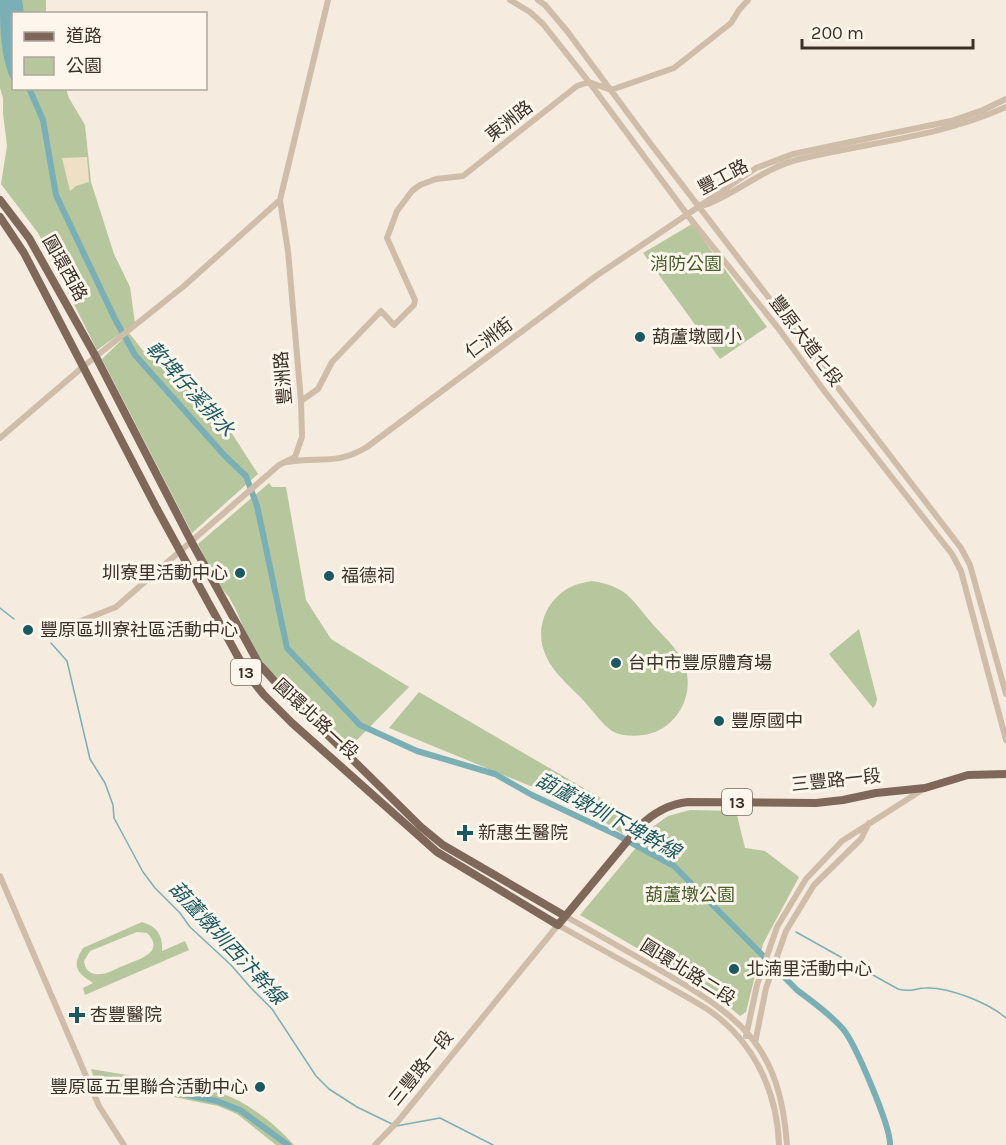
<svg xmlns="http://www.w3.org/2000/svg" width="1006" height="1145" font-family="Karla,'Noto Sans TC',sans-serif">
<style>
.green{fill:#b6c69d;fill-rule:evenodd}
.plaza{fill:#efdfc4}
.water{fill:#7aafb6}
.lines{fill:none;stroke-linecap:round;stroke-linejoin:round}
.stream{stroke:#7aafb6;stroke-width:1.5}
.canal{stroke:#7aafb6;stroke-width:6}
.minor{stroke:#cfbda9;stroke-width:6}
.major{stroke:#7f6859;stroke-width:8}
.poi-dot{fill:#1a5962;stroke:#fcf6ec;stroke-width:2}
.labels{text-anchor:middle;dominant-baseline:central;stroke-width:6;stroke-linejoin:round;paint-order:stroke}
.shield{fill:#fcf6ec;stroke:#766b64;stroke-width:1.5}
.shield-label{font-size:16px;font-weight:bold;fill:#3c3029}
.street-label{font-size:18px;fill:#3c3029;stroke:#fcf6ec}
.park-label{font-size:18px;fill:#475d2a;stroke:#fcf6ec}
.poi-label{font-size:18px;fill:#3c3029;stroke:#fcf6ec;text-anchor:start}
.water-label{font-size:20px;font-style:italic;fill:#1a5962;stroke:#fcf6ec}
</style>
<rect width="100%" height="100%" fill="#f5ecdf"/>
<!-- green -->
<path class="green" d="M0,0H46V13L14,14V88L66,89L69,98L85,125L91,182L114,254L130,287L135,323L97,350L38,233L1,184L7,146L3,113V98L0,88Z
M692,224L767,327L720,359L643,253Z
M129,333L145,353L166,372L189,388L233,435L258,474L192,533L102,359Z
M269,483L272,487H286L306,600L331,639L409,687L351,746L267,668L249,641L236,610L229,597L217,583L198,544Z
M592,581C604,583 612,585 622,591C633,598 642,612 650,621C659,632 672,643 680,656C698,684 683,723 652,733C640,737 623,737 612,731C602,724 592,710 584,701C572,688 553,673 546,656C533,629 547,596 575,585C580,583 587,582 592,581Z
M859,629L877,699L876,704L873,708L829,654Z
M419,692L630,815L623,834L579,806L389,728Z
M690,810L736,811L745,848L765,851L799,877L763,944L746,1012L740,1016L709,990L580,915L654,826L668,816Z
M142,922C157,926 163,936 162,951L185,941L189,950L85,995L83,988L93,983C77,973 71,967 83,948ZM137,932L147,933C167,953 136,960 123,966C115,969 104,976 95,974C88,973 85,968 84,961L90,951Z
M91,1069C117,1073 143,1078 169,1082C187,1086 206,1088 223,1094C249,1103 276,1125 294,1145H276L237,1114L218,1106L95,1081Z"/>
<!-- plaza -->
<path class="plaza" d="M87,157L89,182L76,186L70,191L62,158Z"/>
<!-- water -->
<path class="water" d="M0,0H22L24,13L14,14L13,83C0,59 0,27 0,0Z"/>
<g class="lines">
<!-- stream -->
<path class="stream" d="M0,608L14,619
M51,643L67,661L90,759L105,783L113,805L114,818L143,872L155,888L180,913L190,927L231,965L251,988L272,1009L316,1076L329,1089L357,1107L392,1124
M796,932L898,989C912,993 914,988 926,988C949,987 989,1003 1006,1018
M396,1126L440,1118L493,1145"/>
<!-- canal -->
<path class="canal" d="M29,88L43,120L56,195L115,319L135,355L225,456L246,476L257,506L263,534L287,648L360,725L417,751L495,774L532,795L617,835L674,866L797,990C813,1002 830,1014 843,1029C855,1043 891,1127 890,1145
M115,1080L217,1101L240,1110L288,1145"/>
<!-- minor -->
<path class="minor" d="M510,0L530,12L543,24L589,82L692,221L778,328L825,392L952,554L961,571L1006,740
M538,0L545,5L567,31L650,143L961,548L970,565L1006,694
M705,205C737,193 763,169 796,160C868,142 937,138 1006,107
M301,401L318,389L332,362L381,311L394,325L414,305L415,300L387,238L397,211L412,191L420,185L436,179L463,176L577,86L589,82L611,90L674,68L731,23L739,10L748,0
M0,438L84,366L184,286L280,200
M287,462C318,456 336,466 367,447L596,276L756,168L793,154L951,121L983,110L1006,99
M53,632L116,607L279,465L295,457L302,437L301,401L288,251L280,200L328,0
M0,876L99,1106L124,1145
M565,916C599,935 632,954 665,973C744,1019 780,1048 787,1145
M746,1036L757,985L777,927L806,879L842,841L922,790
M755,1043L766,988L786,931L814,885L861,839L869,823
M375,1145L399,1120L558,925C590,943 623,961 655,979C672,989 690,998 707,1009C753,1040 777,1090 779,1145"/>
<!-- major -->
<path class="major" d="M0,200L29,238L96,357L191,541L259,664L288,696L421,827L443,845L565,916
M0,217L24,253L157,509L248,675L264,695L292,723L437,852L558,925L639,827C652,814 669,804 688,802L816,803L843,800L876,793L925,788L968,775L1006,774"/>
</g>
<!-- markers -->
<g class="poi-dot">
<circle cx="640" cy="337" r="6"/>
<circle cx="240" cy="573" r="6"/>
<circle cx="329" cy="576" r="6"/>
<circle cx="28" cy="630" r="6"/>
<circle cx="616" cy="663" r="6"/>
<circle cx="719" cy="721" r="6"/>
<path d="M462 824h6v6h6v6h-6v6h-6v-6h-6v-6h6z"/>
<circle cx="734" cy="969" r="6"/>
<path d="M74 1006h6v6h6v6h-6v6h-6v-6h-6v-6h6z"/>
<circle cx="260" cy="1087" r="6"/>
</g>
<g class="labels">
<!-- shield labels -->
<g class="shield">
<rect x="231" y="659" width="30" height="26" rx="4.5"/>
<rect x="722" y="789" width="30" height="26" rx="4.5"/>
</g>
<g class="shield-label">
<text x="246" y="672">13</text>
<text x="737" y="802">13</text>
</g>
<!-- street labels -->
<g class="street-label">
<text transform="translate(509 121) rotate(-38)">東洲路</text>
<text transform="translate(723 177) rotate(-28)">豐工路</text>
<text transform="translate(65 268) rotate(61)">圓環西路</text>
<text transform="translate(489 338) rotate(-37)">仁洲街</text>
<text transform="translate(806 341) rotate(53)">豐原大道七段</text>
<text transform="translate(283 378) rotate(-95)">豐洲路</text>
<text transform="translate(316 719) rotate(43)">圓環北路一段</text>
<text transform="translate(836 780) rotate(-6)">三豐路一段</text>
<text transform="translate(688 972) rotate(32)">圓環北路二段</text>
<text transform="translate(421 1068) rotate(-51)">三豐路一段</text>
</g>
<!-- park labels -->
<g class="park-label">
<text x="686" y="264">消防公園</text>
<text x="690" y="895">葫蘆墩公園</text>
</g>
<!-- poi labels -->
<g class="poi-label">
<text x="652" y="337">葫蘆墩國小</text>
<text x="228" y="573" text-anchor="end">圳寮里活動中心</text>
<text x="341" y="576">福德祠</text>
<text x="40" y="630">豐原區圳寮社區活動中心</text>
<text x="628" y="663">台中市豐原體育場</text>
<text x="731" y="721">豐原國中</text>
<text x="478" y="833">新惠生醫院</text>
<text x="746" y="969">北湳里活動中心</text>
<text x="90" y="1015">杏豐醫院</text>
<text x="248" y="1087" text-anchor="end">豐原區五里聯合活動中心</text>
</g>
<!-- water labels -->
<g class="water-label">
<text transform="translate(190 389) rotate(48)">軟埤仔溪排水</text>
<text transform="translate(608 816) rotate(28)">葫蘆墩圳下埤幹線</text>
<text transform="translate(227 943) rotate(47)">葫蘆燉圳西汴幹線</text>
</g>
</g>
<!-- legend -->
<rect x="12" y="12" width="195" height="78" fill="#fcf6ec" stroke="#afa79e" stroke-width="1.5"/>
<rect x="24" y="32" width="30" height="9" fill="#7f6859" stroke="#afa79e" stroke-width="1.5"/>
<text x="66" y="42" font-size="18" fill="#3c3029">道路</text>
<rect x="24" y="57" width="30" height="18" fill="#b6c69d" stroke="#afa79e" stroke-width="1.5"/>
<text x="66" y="72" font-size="18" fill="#3c3029">公園</text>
<!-- scale -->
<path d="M802 39v9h171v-9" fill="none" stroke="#3c3029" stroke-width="3"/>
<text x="811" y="39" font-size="18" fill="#3c3029" stroke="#fcf6ec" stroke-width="4.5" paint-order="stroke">200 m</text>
</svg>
